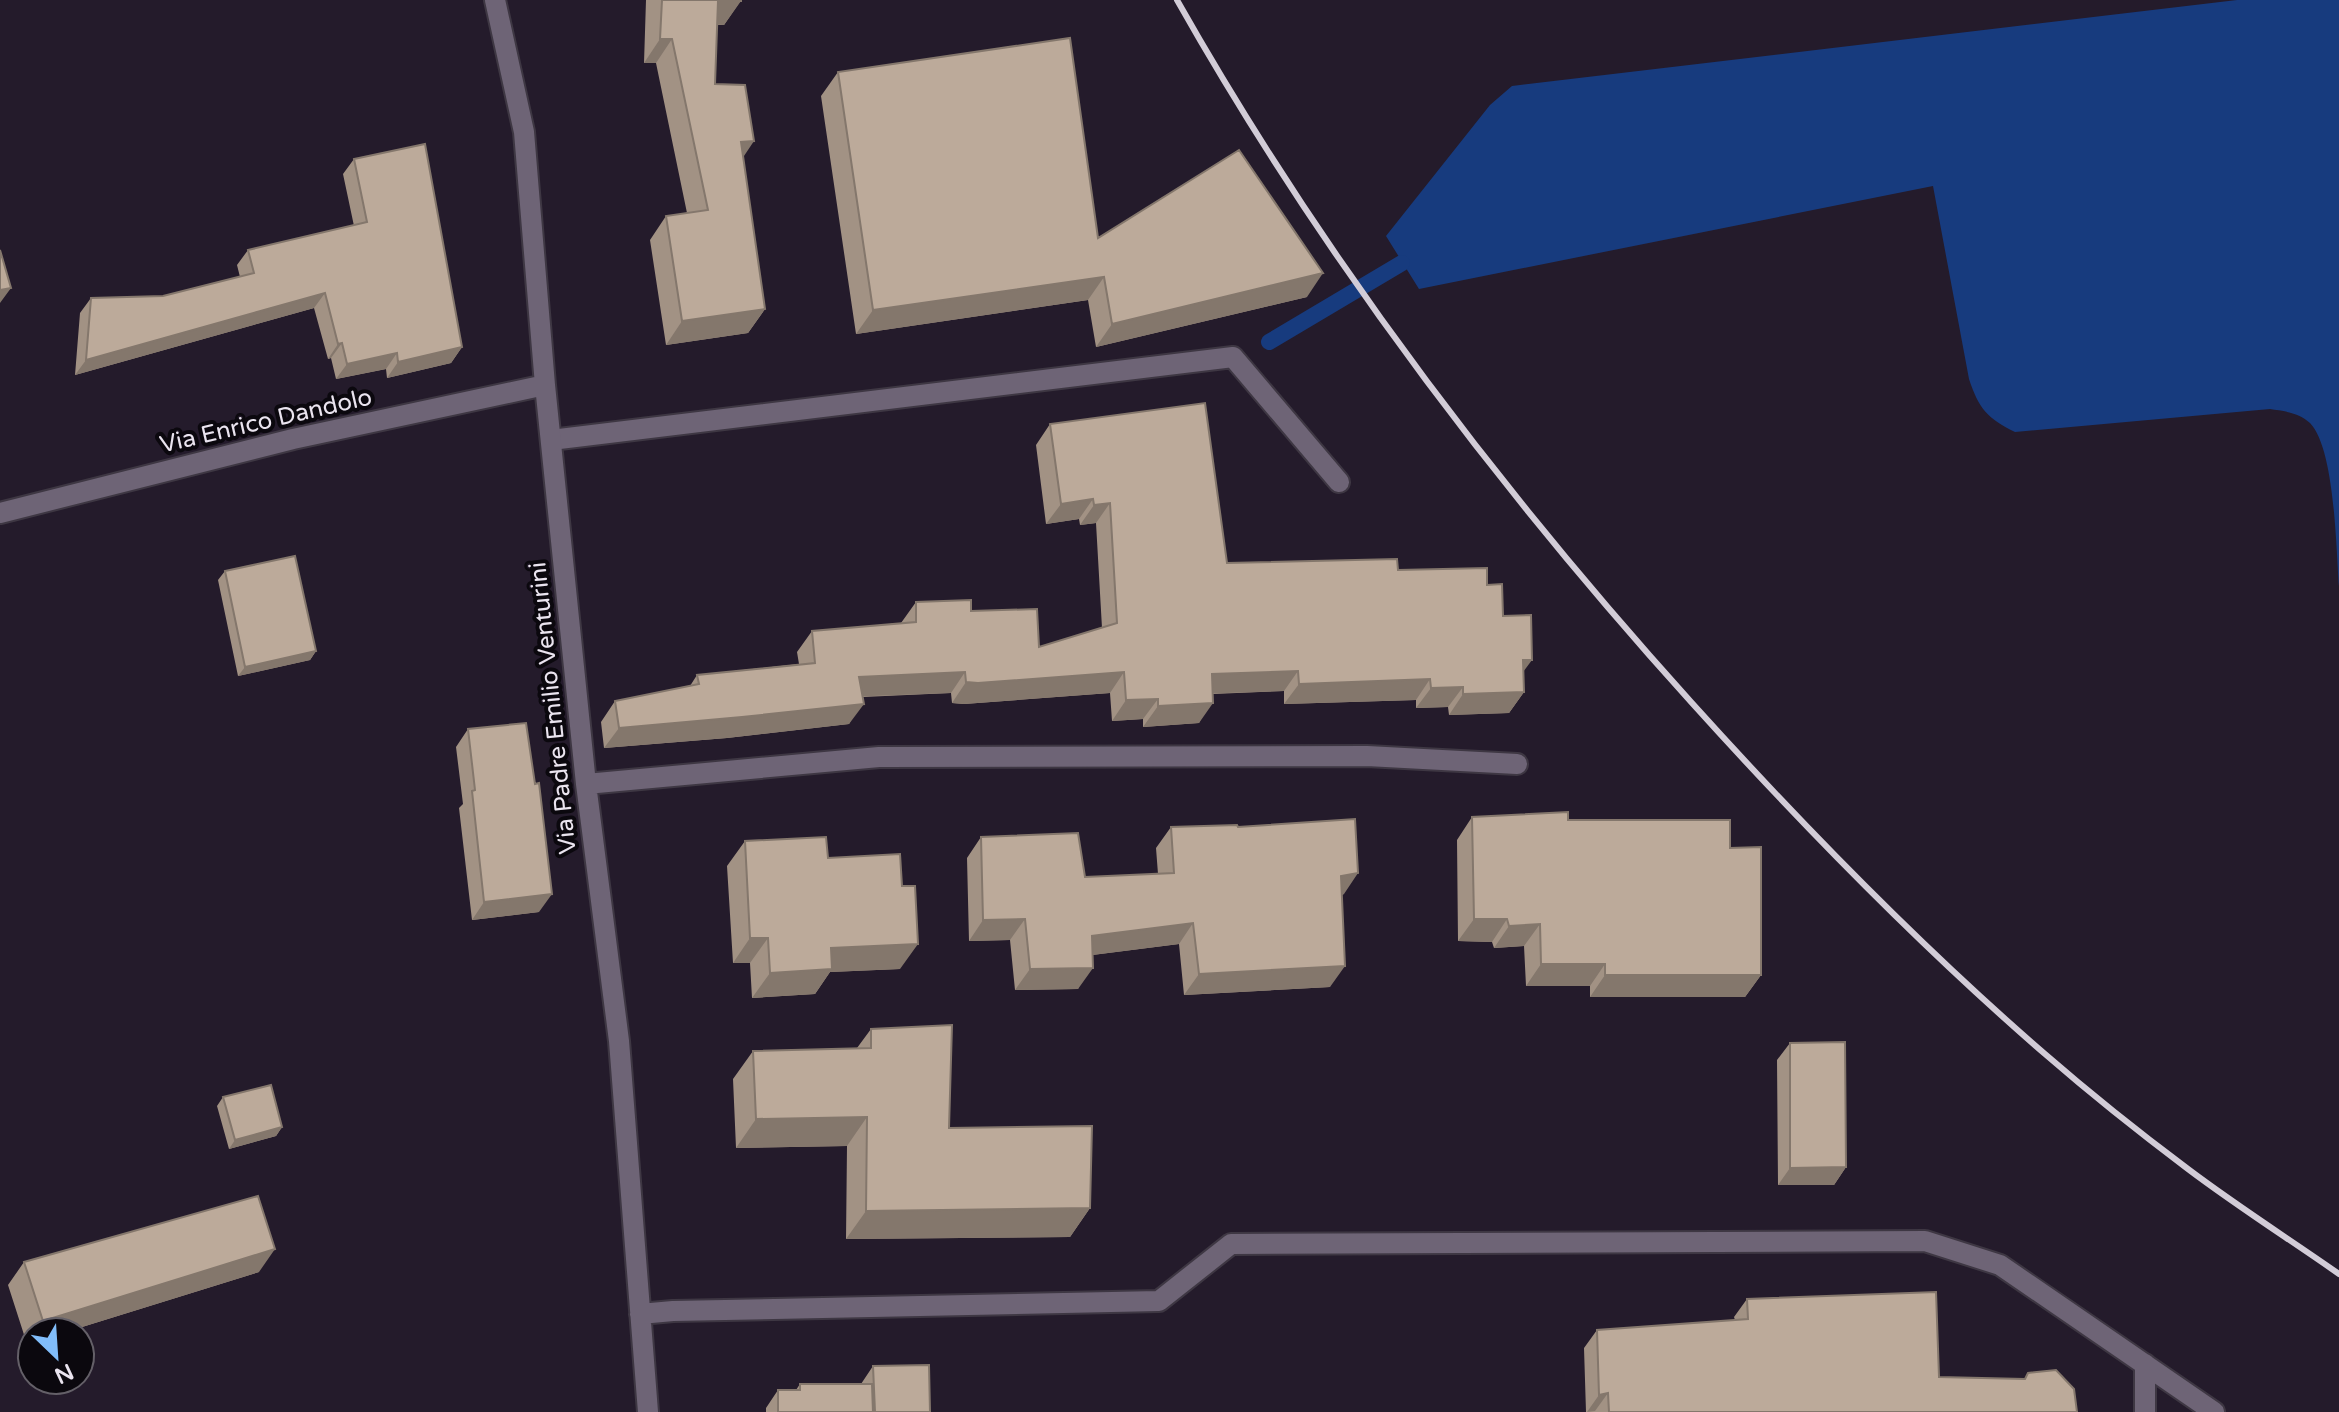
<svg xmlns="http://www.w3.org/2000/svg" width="2339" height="1412" font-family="'Varela Round',sans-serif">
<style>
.water{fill:#173b7e}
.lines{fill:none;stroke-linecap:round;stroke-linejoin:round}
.stream{stroke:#173b7e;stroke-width:16}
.service-casing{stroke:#3e3743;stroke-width:24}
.minor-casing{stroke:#3e3743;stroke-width:24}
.service{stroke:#6e6476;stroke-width:20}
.minor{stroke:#6e6476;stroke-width:20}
.rail{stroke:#d2ccd7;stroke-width:6}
.wall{fill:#a29284}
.shaded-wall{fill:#84776c}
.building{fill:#bcaa9a;stroke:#84776c;stroke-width:2}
.labels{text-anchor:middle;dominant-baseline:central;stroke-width:8;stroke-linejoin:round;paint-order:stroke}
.street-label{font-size:24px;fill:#eae4ef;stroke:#0b080e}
</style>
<rect width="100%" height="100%" fill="#241b2b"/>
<!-- water -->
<path class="water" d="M2237,0H2339V586C2336,549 2335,449 2310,423C2300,413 2284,411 2270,409L2015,432C1987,418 1979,409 1969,379L1933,186L1419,289L1386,236L1490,105L1512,86Z"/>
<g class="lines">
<!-- stream -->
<path class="stream" d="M1269,342L1402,263"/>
<defs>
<path id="service" d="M551,440L1233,357L1339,482"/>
<path id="minor" d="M495,0L524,132L545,385L586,784L619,1041L648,1412
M0,513L293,439L545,385
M586,784L879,757L1367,756L1517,764
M640,1314L673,1311L1159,1301L1231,1244L1925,1241L2000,1265L2214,1412
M2145,1364V1412"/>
</defs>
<!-- service casing -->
<use href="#service" class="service-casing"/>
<!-- minor casing -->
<use href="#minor" class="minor-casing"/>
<!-- service -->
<use href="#service" class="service"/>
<!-- minor -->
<use href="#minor" class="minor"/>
<!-- rail -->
<path class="rail" d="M1177,0C1320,253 1498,488 1692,703C1803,826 1920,946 2045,1054C2091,1094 2140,1133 2188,1169C2237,1206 2289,1239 2339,1274"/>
</g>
<!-- wall -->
<path class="wall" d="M646,0H741L724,25H717L715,84L743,158L765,309L748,333L666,345L650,240L666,216L687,213L656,63H644Z
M838,72L1098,238L1307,297L1096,347L1088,300L856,334L821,96Z
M354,159L462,347L451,363L387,378L386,369L336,379L331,358L328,359L314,308L75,375L80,313L91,298L163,296L240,277L237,265L248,250L354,226L343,174Z
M1050,424L1227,563L1398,570L1487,585L1503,616L1523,671L1524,692L1509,713L1449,715L1448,707L1416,708V700L1284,704V691L1213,694L1199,723L1143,727V719L1112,721L1110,693L964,704L952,703L951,693L863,697L849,724L727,738L604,748L601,722L615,701L690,686L697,675L799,664L797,652L812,631L901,623L916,602L971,611L1039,647L1102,628L1096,523L1080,525L1079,519L1046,524L1036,445Z
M225,571L316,651L310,660L238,676L218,580Z
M468,729L539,912L472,920L459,808L463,804L456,747Z
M1472,817L1568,820L1730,848L1761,975L1745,997H1590V986H1526L1524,946L1494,948L1492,942L1458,941L1457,840Z
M1171,827H1238L1344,894L1342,895L1330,987L1184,995L1179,944L1092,955L1078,989L1015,990L1010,940L969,941L967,858L981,837L1085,877L1158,874L1156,848Z
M745,841L828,858L900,969L830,972L815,994L752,998L750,963H733L727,866Z
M871,1029L949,1128L1090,1208L1070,1237L846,1239L847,1146L736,1148L733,1079L753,1051L857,1048Z
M1790,1043L1846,1167L1834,1185H1778L1777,1060Z
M223,1097L282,1127L276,1136L229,1149L217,1106Z
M24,1262L259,1272L66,1332H32V1342L27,1344L8,1285Z
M1747,1299L1939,1377L2077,1412H1586L1584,1348L1597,1330L1735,1320L1734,1317Z
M873,1366L930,1412H766V1408L778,1390H796L800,1384H861Z"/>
<!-- shaded-wall -->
<path class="shaded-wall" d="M718,1H741L724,25L701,24Z
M660,39H672L656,63H644Z
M754,141L738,165L741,142Z
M1323,273L1307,297L1096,347L1112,324Z
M1104,277L1088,300L856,334L873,310Z
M11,288L0,303V290Z
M325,293L314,308L75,375L86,360Z
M765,309L748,333L666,345L682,321Z
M342,343L331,358L328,359L338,344Z
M462,347L451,363L387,378L398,362Z
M397,353L386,369L336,379L347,364Z
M1093,499L1079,519L1046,524L1061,504Z
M1110,503L1096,523L1080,525L1094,505Z
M316,651L310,660L238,676L245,667Z
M1523,660H1532L1517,680Z
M1298,671L1284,691L1197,694L1212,674Z
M965,672L951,693L845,697L859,677Z
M1124,672L1110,693L964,704L952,703L966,682Z
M1430,679L1416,700L1284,704L1299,684Z
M1463,687L1448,707L1416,708L1431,688Z
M1524,692L1509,713L1449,715L1463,694Z
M1158,699L1143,719L1112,721L1126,700Z
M1213,703L1199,723L1143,727L1158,706Z
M864,704L849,724L727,738L604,748L619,728Z
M1358,873L1344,894L1326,897L1341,876Z
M552,894L539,912L472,920L484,902Z
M1025,919L1010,940L969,941L983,920Z
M1474,919H1507L1492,942L1458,941Z
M1193,923L1179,944L1077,957L1092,936Z
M1540,924L1524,946L1494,948L1509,926Z
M750,938H768L750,963H733Z
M918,944L900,969L830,972L815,994L752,998L770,973L831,948Z
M1541,964H1605L1590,986H1526Z
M1345,966L1330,987L1184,995L1199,974Z
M1093,968L1078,989L1015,990L1030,969Z
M1605,975H1761L1745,997H1590Z
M867,1117L847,1146L736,1148L756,1119Z
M282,1127L276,1136L229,1149L235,1140Z
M1846,1167L1834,1185H1778L1790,1168Z
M1090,1208L1070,1237L846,1239L866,1211Z
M275,1249L259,1272L66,1332H35L43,1321Z
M1608,1393L1595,1411L1587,1412L1599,1395Z"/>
<!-- building -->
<path class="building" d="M662,0H741V1H718L715,84L745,85L754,141L741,142L765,309L682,321L666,216L708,210L672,39H660Z
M1070,38L1098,238L1239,150L1323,273L1112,324L1104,277L873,310L838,72Z
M425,144L462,347L398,362L397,353L347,364L342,343L338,344L325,293L86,360L91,298L163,296L254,273L248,250L367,222L354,159Z
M0,250L11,288L0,290Z
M1205,403L1227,563L1397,559L1398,570L1487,568V585L1502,584L1503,616L1531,615L1532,660H1523L1524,692L1463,694V687L1431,688L1430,679L1299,684L1298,671L1212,674L1213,703L1158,706V699L1126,700L1124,672L978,683L966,682L965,672L859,677L864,704L742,717L619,728L615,701L699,684L697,675L815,663L812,631L916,622V602L971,600V611L1037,609L1039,647L1117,623L1110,503L1094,505L1093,499L1061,504L1050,424Z
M295,556L316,651L245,667L225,571Z
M526,723L535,784L539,783L552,894L484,902L472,791L475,790L468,729Z
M1568,812V820H1730V848L1761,847V975H1605V964H1541L1540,924L1509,926L1507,919H1474L1472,817Z
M1355,819L1358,873L1341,876L1345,966L1199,974L1193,923L1092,936L1093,968L1030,969L1025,919L983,920L981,837L1078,833L1085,877L1174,873L1171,827L1237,825L1238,827Z
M826,837L828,858L900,854L902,886H915L918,944L831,948L832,969L770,973L768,938H750L745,841Z
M952,1025L949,1128L1092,1126L1090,1208L866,1211L867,1117L756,1119L753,1051L871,1048V1029Z
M1845,1042L1846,1167L1790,1168V1043Z
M271,1085L282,1127L235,1140L223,1097Z
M258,1196L275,1249L43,1321L24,1262Z
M1936,1292L1939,1377L2025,1379L2028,1373L2056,1370L2074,1389L2077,1412H1609L1608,1393L1599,1395L1597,1330L1748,1319L1747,1299Z
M929,1365L930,1412H875L873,1366Z
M800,1384H872L873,1412H778V1390H800Z"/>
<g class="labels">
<!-- street labels -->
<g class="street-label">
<text transform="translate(266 421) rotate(-13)">Via Enrico Dandolo</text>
<text transform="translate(553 708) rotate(-96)">Via Padre Emilio Venturini</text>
</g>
</g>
<!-- north arrow -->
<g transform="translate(56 1356) rotate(155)"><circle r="38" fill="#0b080e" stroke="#646068" stroke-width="2"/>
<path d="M0-6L14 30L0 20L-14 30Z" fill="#81bdfa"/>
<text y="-12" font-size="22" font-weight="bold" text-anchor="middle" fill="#eae4ef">N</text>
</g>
</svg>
